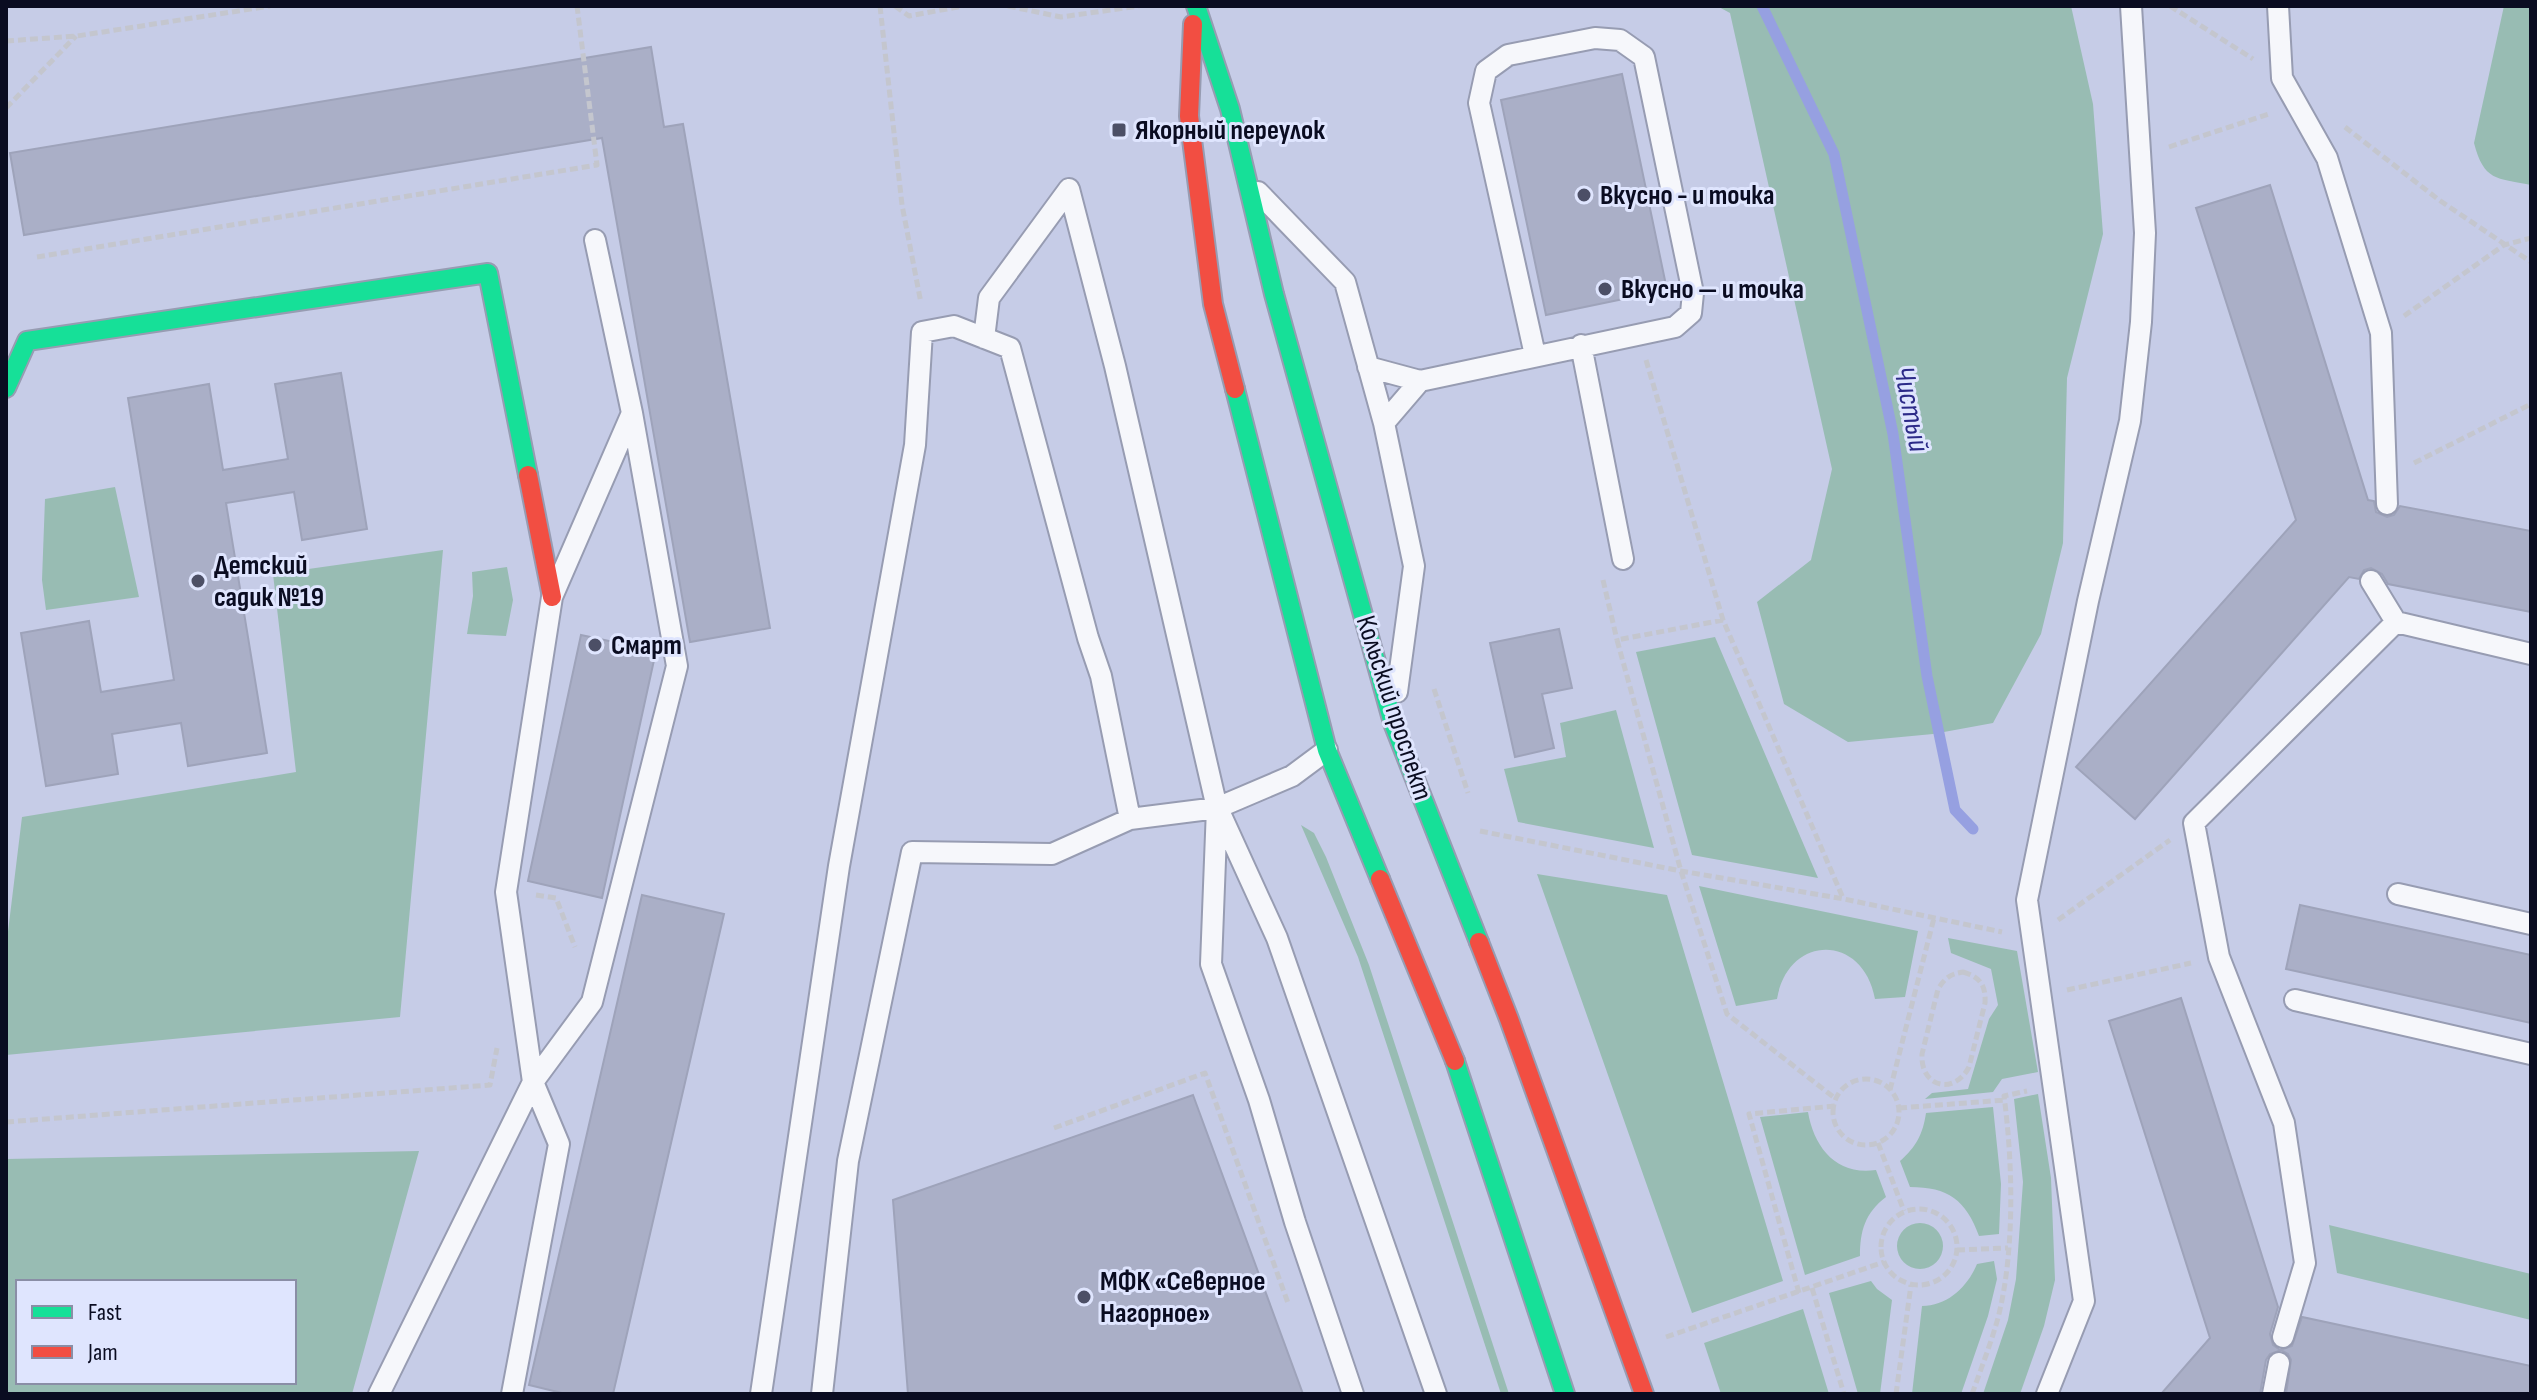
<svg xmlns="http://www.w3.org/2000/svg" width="2537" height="1400" font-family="'Sofia Sans Condensed',sans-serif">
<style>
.green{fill:#98bcb3;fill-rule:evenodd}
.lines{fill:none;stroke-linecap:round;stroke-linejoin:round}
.stream{stroke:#96a0e1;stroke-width:11}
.building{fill:#aaafc7;stroke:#9ea3ba;stroke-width:2}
.lane-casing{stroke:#979cb2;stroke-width:24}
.fast-casing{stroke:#979cb2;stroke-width:22}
.jam-casing{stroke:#979cb2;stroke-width:22}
.path{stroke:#c4c6ce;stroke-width:5;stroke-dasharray:8 4;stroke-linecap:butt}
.lane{stroke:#f6f7fb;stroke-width:20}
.fast{stroke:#16e098;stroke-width:18}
.jam{stroke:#f24e42;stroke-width:18}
.poi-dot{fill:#4c4f66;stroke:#dfe5fe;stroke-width:3}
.labels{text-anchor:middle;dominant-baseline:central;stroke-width:6;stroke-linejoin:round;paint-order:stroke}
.poi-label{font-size:28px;font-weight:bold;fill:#0a0c21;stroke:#dfe5fe;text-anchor:start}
.street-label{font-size:28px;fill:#0a0c21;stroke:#dfe5fe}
.water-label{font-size:30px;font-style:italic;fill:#2c2a88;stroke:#dfe5fe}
</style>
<rect width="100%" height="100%" fill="#c6cce7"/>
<!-- green -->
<path class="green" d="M1717,6H2071L2093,104L2103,234L2067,378L2063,543L2041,634L1993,723L1933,734L1848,742L1784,704L1757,602L1811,560L1832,469L1730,13Z
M2504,6H2531V185C2496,178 2484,181 2474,143Z
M115,487L139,597L46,610L42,580L45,499Z
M443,550L400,1017L6,1055V948L22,817L296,772L273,574Z
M507,567L513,600L506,636L467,634L473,596L472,572Z
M1715,637L1818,878L1692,855L1636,652Z
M1616,710L1654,848L1518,822L1504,769L1566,757L1560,723Z
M1301,825L1314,833L1326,857L1369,965L1509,1394H1501L1358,957Z
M1537,874L1667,895L1783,1281L1692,1313Z
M1699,886L1918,931L1905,997L1875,999C1863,933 1788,934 1777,999L1736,1006Z
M1948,938L2017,951L2038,1072L2002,1079L1993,1092L1925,1099L1932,1093L1968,1089L1989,1019L1998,1005L1991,969L1951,953Z
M2038,1094L2051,1178L2055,1280L2044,1326L2020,1394H1983L2008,1320L2016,1279L2023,1182L2014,1099Z
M1993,1107L2001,1184L1999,1234L1979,1236C1966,1200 1948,1187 1910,1187L1900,1161C1916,1147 1923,1134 1926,1113Z
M1808,1112C1814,1147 1836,1176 1876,1170L1886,1197C1865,1213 1860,1231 1860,1256L1805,1275L1760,1117Z
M419,1151L352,1394H6V1159ZM18,1282H294V1382H18Z
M1897 1246a23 23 0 1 1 46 0a23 23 0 1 1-46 0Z
M2329,1225L2531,1274V1320L2337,1273Z
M1994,1261L1997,1279L1988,1316L1961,1394H1912L1922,1306C1948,1306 1968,1286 1977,1264Z
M1871,1281L1877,1289L1892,1300L1880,1394H1858L1829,1293Z
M1803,1309L1829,1394H1721L1704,1343Z"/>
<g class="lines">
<!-- stream -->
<path class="stream" d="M1762,6L1834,154L1893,434L1927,676L1955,810L1973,829"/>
</g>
<!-- building -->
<path class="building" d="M651,47L664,127L683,124L770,628L690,642L602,138L24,235L10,153Z
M1622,74L1667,290L1546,315L1501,100Z
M2270,185L2368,500L2374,501L2376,512L2387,517L2394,515L2400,506L2531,531V612L2388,584L2382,574L2371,568L2364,570L2359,579L2349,577L2135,819L2076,767L2296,520L2196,208Z
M341,373L367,529L302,540L294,492L226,503L267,753L188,766L181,723L112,734L118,774L46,786L21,633L89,621L101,692L174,680L128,398L209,384L223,470L288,459L275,384Z
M1559,629L1572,688L1542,694L1554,748L1515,757L1490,643Z
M581,635L656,651L602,898L528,881Z
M642,895L724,914L613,1394H566L529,1385Z
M2300,905L2531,955V1023L2286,969Z
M2181,998L2278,1307L2270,1334L2273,1345L2280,1350L2292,1346L2302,1317L2531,1366V1394H2286L2291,1360L2288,1354L2281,1350L2270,1354L2266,1360L2260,1394H2161L2210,1338L2109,1021Z
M1193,1095L1303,1394H908L893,1200Z"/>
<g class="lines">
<defs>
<path id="lane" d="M2278,6L2282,78L2327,158L2381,333L2387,504
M1258,192L1345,282L1384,423L1414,566L1397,692
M984,338L989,298L1069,189L1115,366L1217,808L1211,964L1259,1100L1295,1222L1353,1394
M1581,345L1623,559
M1368,367L1420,381L1675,327L1691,313L1693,293L1644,57L1620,40L1595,38L1508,55L1486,71L1479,103L1535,355
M1384,423L1420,381
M2396,622L2531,654
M1219,811L1277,938L1436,1394
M2398,894L2531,924
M2295,1000L2531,1054
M2283,1337L2305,1263L2284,1123L2219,957L2194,823L2396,622L2371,581
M379,1394L533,1082L506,892L552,597L632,413L595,240
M512,1394L559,1144L533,1082L592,1002L677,666L632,413
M761,1394L839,866L915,445L922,332L954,326L1010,348L1088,638L1101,676L1130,819L1217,808L1292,776L1327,750
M822,1394L848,1161L912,852L1052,854L1130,819
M2047,1394L2084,1301L2027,900L2088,601L2130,421L2141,322L2145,233L2131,6
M2273,1394L2279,1363"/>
<path id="fast" d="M1196,6L1230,109L1274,294L1393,723L1479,942
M6,388L27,341L488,273L528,475
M1235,389L1327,750L1380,879
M1455,1061L1565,1394"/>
<path id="jam" d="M1193,24L1189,116L1213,304L1235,389
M528,475L552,597
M1380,879L1455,1061
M1479,942L1509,1019L1644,1394"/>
</defs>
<!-- lane casing -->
<use href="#lane" class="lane-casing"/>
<!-- fast casing -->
<use href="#fast" class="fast-casing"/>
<!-- jam casing -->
<use href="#jam" class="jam-casing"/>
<!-- path -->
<path class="path" d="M880,6L902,205L921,303
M895,6L909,16L963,6
M1008,6L1061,17L1139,6
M2170,6L2253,59
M6,41L77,36L270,6
M6,108L76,36
M2345,127L2439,200L2531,262
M2169,147L2269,114
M37,257L597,165L577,6
M2404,316L2504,245L2531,238
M1646,360L1723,620L1843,898
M2414,463L2531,404
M1603,580L1617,640
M1723,620L1617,640L1681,871L1727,1014L1836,1099
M1434,689L1468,793
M1480,831L1681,871L1844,899L2002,932
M536,895L556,898L575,947
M2058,920L2170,840
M1963,972C1980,977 1986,985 1985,1003L1969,1067C1954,1096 1920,1087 1922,1054L1938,989C1945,978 1950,974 1963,972Z
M2067,990L2191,963
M1833 1112a33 33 0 1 1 66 0a33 33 0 1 1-66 0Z
M1890,1090L1934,918
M1899,1108L2005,1100
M6,1122L490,1085L497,1048
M1054,1128L1205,1073L1288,1303
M1878,1143L1904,1211
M1881 1247a38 38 0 1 1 76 0a38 38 0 1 1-76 0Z
M1957,1250L2008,1248
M1812,1288L1844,1394
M1799,1293L1749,1114L1835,1106
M1666,1337L1884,1262
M1896,1394L1911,1285
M1972,1394C1981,1369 1991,1343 1998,1318C2015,1251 2013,1164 2004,1096L2027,1091"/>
<!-- lane -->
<use href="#lane" class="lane"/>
<!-- fast -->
<use href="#fast" class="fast"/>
<!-- jam -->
<use href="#jam" class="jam"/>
</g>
<!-- markers -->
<g class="poi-dot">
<rect x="1111" y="122" width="16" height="16" rx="4"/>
<circle cx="1584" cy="195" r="8"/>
<circle cx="1605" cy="289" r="8"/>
<circle cx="198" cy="581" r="8"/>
<circle cx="595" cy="645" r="8"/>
<circle cx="1084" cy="1297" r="8"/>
</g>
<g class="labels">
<!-- poi labels -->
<g class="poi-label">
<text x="1135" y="130">Якорный переулок</text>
<text x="1600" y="195">Вкусно - и точка</text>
<text x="1621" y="289">Вкусно — и точка</text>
<text x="214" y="565">Детский<tspan x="214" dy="32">садик №19</tspan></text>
<text x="611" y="645">Смарт</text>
<text x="1100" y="1281">МФК «Северное<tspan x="1100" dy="32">Нагорное»</tspan></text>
</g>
<!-- street labels -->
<g class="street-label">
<text transform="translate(1394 708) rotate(72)">Кольский проспект</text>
</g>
<!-- water labels -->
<g class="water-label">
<text transform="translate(1911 409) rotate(79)">Чистый</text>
</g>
</g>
<!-- border -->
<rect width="2537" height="1400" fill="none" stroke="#0a0c21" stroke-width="16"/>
<!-- legend -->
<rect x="16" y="1280" width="280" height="104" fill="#dfe5fe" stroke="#8a8ea6" stroke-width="2"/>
<rect x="32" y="1306" width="40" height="12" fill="#16e098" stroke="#8a8ea6" stroke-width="2"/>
<text x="88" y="1320" font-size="24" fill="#0a0c21">Fast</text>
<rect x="32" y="1346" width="40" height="12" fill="#f24e42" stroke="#8a8ea6" stroke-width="2"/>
<text x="88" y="1360" font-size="24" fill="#0a0c21">Jam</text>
</svg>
